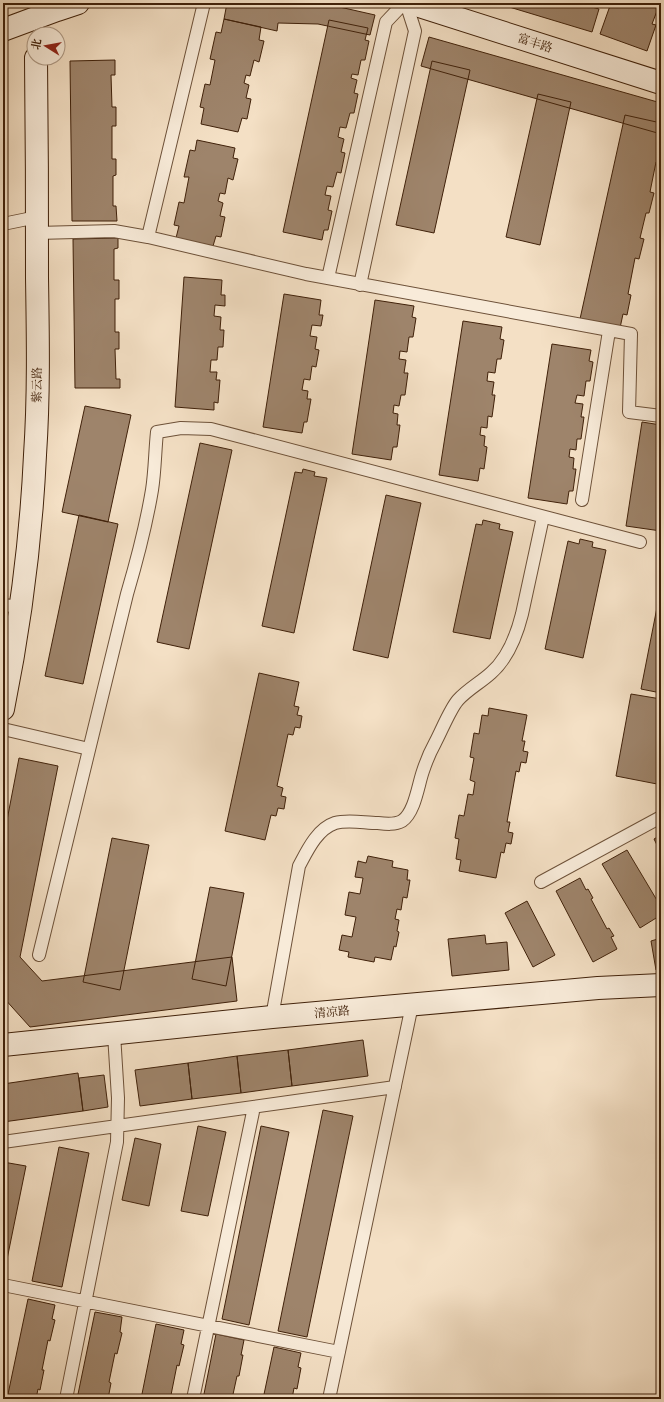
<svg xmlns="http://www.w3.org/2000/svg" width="664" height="1402" font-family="'IM FELL Great Primer','Noto Serif SC',serif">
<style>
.building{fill:#9e846b;stroke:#40210a}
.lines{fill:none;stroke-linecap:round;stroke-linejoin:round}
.lane-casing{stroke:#6d5139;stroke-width:14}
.secondary-casing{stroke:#40210a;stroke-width:24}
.lane{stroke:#f8ebd9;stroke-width:12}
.secondary{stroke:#f8ebd9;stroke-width:22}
.labels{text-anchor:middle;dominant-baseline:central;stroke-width:4;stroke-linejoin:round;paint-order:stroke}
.street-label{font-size:12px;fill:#40210a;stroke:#f8ebd9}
</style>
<rect width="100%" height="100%" fill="#f4e0c5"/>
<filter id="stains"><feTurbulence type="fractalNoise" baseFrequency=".005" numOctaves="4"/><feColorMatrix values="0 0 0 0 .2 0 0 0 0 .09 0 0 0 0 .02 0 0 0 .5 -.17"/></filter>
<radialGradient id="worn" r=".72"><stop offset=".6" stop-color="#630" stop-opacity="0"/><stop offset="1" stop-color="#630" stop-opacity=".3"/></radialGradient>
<!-- building -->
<path class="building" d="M227,3L236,5L322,3L375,15L370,35L318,24L278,23L277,31L224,19Z
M496,3H578L599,9L592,32Z
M611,3H660L652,24L656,25L647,51L600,34Z
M224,19L261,27L259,40L264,41L259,62L254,60L250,76L246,75L244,83L249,85L246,98L251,99L247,119L242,118L238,132L201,124L204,108L200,107L205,84L210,85L215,60L210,59L216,32L221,33Z
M329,20L368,28L365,40L369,41L365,60H361L358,75L352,74L351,78L357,80L354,93L358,94L354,113H350L346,128L340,127L338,137L344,139L341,152L345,153L341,173L337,172L333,187L327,186L325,195L331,196L328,210L332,211L328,230H324L322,240L283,232Z
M429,37L661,103V134L421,66Z
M115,60V75H111L112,107H116V126H112V159H116V175L113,176V206H116L117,221H72L70,61Z
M432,61L470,70L434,233L396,225Z
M538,94L571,102L540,245L506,237Z
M625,115L661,123V157L660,163L656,162L650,192L654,193L649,213H646L640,238L644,239L639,259L635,258L628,294L631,295L627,315L623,314L620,328L580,319Z
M197,140L235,148L233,158L238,159L233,180L228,178L225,194L220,193L218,201L223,203L220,216L225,217L221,237L216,236L213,246L176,238L179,226L174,225L179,202L184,203L189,177H184L190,150L195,151Z
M118,238V248L114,249V280H119V299H115V332H119V349H115L116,379H120V388H75L73,239Z
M184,277L222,280L221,295H225V306L215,305L214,316L221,317L220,330H224L223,347H218L217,360H211L210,372H217L216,380H220L218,403L214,402V410L175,407Z
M284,294L321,300L319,315H323L321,326L312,325L310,336L317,337L315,349L319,350L316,367L312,366L310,380L304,379L302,390L308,391L307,399H311L307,422H304L302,433L263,427Z
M375,300L414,306L412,317L416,318L413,337H409L407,352L400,351L399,359L406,360L404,373H408L405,395H401L399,406L394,405L393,413L398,414L397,425H400L397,447H393L391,460L352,454Z
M463,321L502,327L500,339L504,340L501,359H497L495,373L488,372L487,381L494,382L492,395H495L492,417L488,416L487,428L481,427L480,435L485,436L484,446L487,447L484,469L480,468L478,481L439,475Z
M552,344L591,350L589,361L593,362L590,381H586L584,396L577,395L575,403L583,404L581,417H584L581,439H577L576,450L570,449L569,457L574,458L573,469H576L573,491H569L567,504L528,498Z
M85,406L131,415L108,522L62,512Z
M642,422L661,425V531L626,526Z
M200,443L232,450L189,649L157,642Z
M303,469L315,472L314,476L327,478L294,633L262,626L295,472L302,473Z
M386,495L421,503L388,658L353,650Z
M79,515L118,524L83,684L45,676Z
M483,520L500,524L499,529L513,532L490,639L453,632L476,524L482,525Z
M580,539L593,542L592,547L606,550L583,658L545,649L568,541L579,544Z
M661,587V693L641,689Z
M259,673L299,682L294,706L299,707L297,715L302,716L300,728L295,727L293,735L288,734L277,786L283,788L281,796L286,797L284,809L278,808L276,816L271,815L265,840L225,831Z
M631,694L661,699V763L657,784L616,776Z
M489,708L527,715L522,741H525L523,751L528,752L526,763L521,762L519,772L516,771L507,822H510L508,832L513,833L511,844L506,843L504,853L501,852L496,878L459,871L461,860L456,859L459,839L455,838L459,815L464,816L468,794L473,795L475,782L470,780L474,758L470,757L474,733L479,734L482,715L488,716Z
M19,758L58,766L20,957L42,981L232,957L237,1001L30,1027L3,997V841Z
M661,835V853L654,839Z
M112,838L149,845L120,990L83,982Z
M627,850L661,907V915L640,928L602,864Z
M368,856L393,861L392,867L408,870L407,880H410L407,898L403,897L401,910L397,909L395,919L399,920L397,931L399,932L396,947L394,946L391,960L375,957L374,962L348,957L349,952L339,950L342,935L352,937L356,917L345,915L349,892L360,894L363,878L355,877L358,861L366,863Z
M580,878L586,890L588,889L593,898L591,899L607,929L609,928L614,936L611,937L617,949L593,962L556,891Z
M210,887L244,893L226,986L192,979Z
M527,901L555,955L533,967L505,913Z
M485,935L486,944L507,942L509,970L452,976L448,939Z
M661,938V970H656L651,941Z
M363,1040L368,1076L292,1086L288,1050Z
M288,1050L292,1086L241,1093L237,1056Z
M237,1056L241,1093L192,1099L188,1063Z
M188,1063L192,1099L140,1106L135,1070Z
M78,1073L83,1111L3,1122V1084Z
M104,1075L108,1107L83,1111L79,1078Z
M323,1110L353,1116L307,1337L278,1331Z
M198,1126L226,1132L208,1216L181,1211Z
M261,1126L289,1132L249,1325L222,1319Z
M135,1138L161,1144L149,1206L122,1200Z
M59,1147L89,1153L62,1287L32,1281Z
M3,1162L26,1166L3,1279Z
M28,1299L55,1305L52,1319L55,1320L50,1341L48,1340L42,1370H44L40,1390L38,1389L36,1399H7Z
M95,1312L122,1317L120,1332L122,1333L117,1354L115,1353L109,1382L111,1383L108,1399H77Z
M156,1324L184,1330L181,1344L184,1345L179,1366L177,1365L171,1395H173L172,1399H141Z
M216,1334L244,1340L241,1355H243L239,1376H237L232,1399H203Z
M274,1347L301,1353L298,1367L301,1368L297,1389L294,1388L292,1399H263Z"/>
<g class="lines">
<defs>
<path id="lane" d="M3,224L37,217
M37,233L114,231L148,237L306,274L631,334L629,412L661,416
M148,237L204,3
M328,278L386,22L404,3
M360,285L415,31L406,3
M582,500L609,331
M3,605L21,607
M3,729L89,749
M541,882L661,817
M39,955L127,594C137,560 146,526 152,490C155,471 155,451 157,432L181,428L211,429L640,542
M272,1017L299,866C307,851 317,829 335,823C348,819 365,823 378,823C386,824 395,825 402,821C415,812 418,785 423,771C426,762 430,752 435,743C441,732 450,709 458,700C468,689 480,683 491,673C507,659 517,634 522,614L543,517
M3,1142L395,1087
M3,1285L339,1352
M66,1399L117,1142L118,1098L114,1034
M193,1399L254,1107
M329,1399L412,1005"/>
<path id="secondary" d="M410,3L661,83
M3,30L57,10L78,3
M3,709C20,625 31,541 35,455C39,396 38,337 37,278C37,205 37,131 36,58
M3,1045L272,1017L598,988L661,985"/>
</defs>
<!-- lane casing -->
<use href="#lane" class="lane-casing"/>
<!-- secondary casing -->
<use href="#secondary" class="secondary-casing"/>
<!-- lane -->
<use href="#lane" class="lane"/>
<!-- secondary -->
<use href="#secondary" class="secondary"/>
</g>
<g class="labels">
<!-- street labels -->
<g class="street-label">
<text transform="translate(535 43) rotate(18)">富丰路</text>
<text transform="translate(37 385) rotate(-89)">紫云路</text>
<text transform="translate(332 1012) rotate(-5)">清凉路</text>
</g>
</g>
<!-- margin -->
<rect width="664" height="1402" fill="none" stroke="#f4e0c5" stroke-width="16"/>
<rect x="4" y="4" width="656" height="1394" fill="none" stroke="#40210a" stroke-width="2"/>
<rect x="8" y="8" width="648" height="1386" fill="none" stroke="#40210a"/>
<!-- north arrow -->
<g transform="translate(46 46) rotate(281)"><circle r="19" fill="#f8ebd9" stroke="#ae9a86"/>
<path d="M0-3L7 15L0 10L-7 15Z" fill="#8f2418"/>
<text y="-6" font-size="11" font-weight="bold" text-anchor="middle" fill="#40210a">北</text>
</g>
<rect width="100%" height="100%" filter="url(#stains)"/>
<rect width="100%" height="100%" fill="url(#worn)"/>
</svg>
